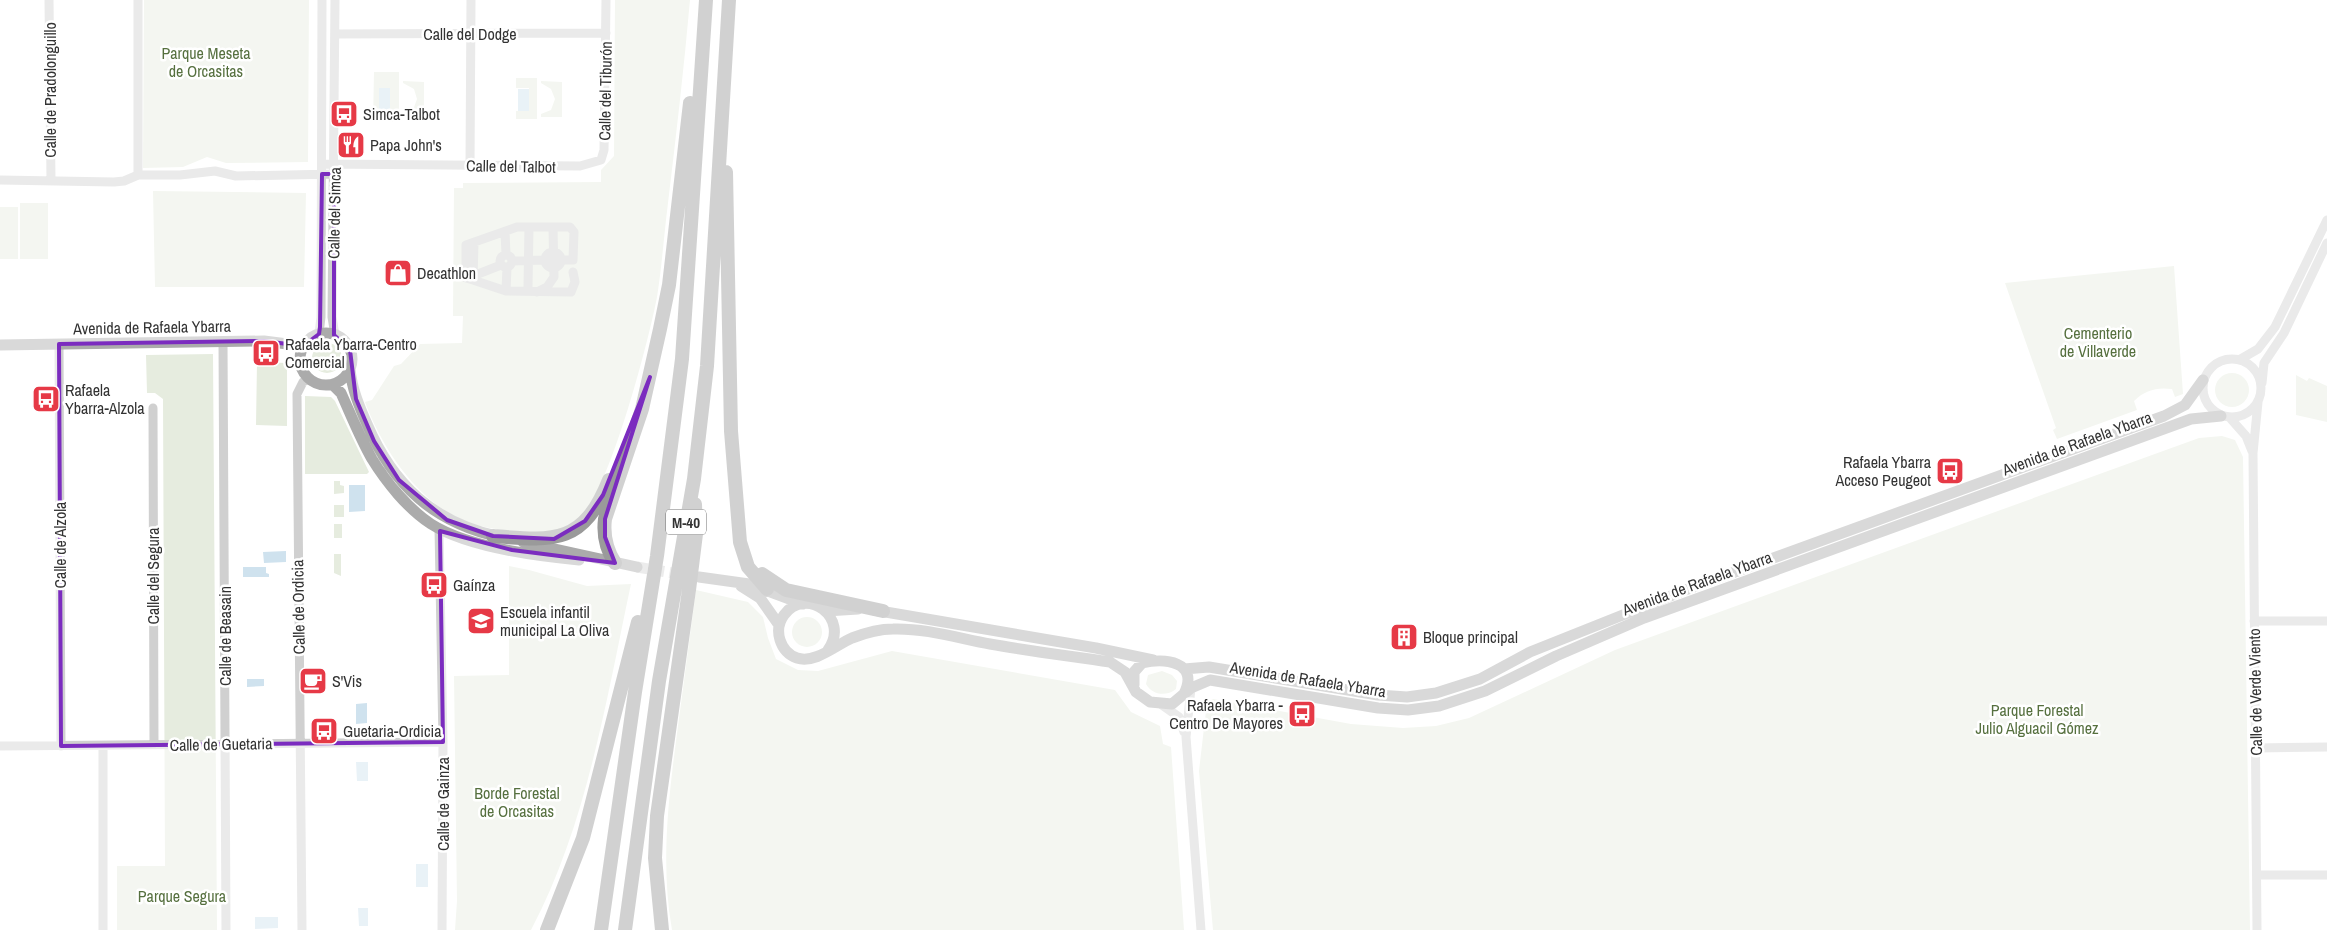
<svg xmlns="http://www.w3.org/2000/svg" width="2327" height="930" font-family="'Archivo Narrow',sans-serif">
<style>
.green{fill:#e6ecdf}
.water{fill:#cfe2ee}
.lines{fill:none;stroke-linecap:round;stroke-linejoin:round}
.major-tunnel{stroke:#d6d6d6;stroke-width:11;stroke-dasharray:11 5.5;stroke-linecap:butt}
.minor{stroke:#d0d0d0;stroke-width:9}
.major{stroke:#ababab;stroke-width:11}
.highway{stroke:#9a9a9a;stroke-width:14}
.marked{fill:none;stroke:#7b2cbf;stroke-width:4;stroke-linejoin:round}
.labels{text-anchor:middle;dominant-baseline:central;stroke-width:5;stroke-linejoin:round;paint-order:stroke}
.shield{fill:#fff;stroke:#707070;stroke-width:1}
.shield-label{font-size:15px;font-weight:bold;fill:#333}
.street-label{font-size:16px;fill:#333;stroke:#fff}
.park-label{font-size:16px;fill:#56703f;stroke:#fff}
.poi-label{font-size:16px;fill:#333;stroke:#fff;text-anchor:start}
</style>
<rect width="100%" height="100%" fill="#fff"/>
<!-- green -->
<path class="green" d="M144,0H309L308,162L226,163L207,157L183,167L143,168Z
M615,0H690C684,68 676,136 668,203C664,234 662,266 657,297C649,339 608,500 576,521C570,525 561,532 554,533C541,536 499,530 485,527C427,516 384,454 365,402L372,400L394,366L401,364L420,344L462,343L463,316H453L454,188H463V183L601,182V170L614,156Z
M374,72H399V122H373Z
M516,78H537V119H516V111H529V88H516Z
M403,81L424,82V117H403V114L413,110L417,99L414,89L403,83Z
M541,81L562,82V117H541V114L551,110L555,99L551,89L541,83Z
M153,191L306,193L304,287H155Z
M20,203H48V259H20Z
M0,207H18V259H0Z
M2174,266L2183,394L2175,397L2172,389C2157,387 2145,390 2134,401L2137,410L2057,439L2053,430L2056,428L2005,283Z
M312 358a15 15 0 1 1 30 0a15 15 0 1 1-30 0Z
M213,354L217,930H117V866H165L163,399L155,393H147L146,355Z
M257,362L287,363V426L256,425Z
M2215 390a17 17 0 1 1 34 0a17 17 0 1 1-34 0Z
M2296,375L2307,381L2309,378L2327,386V422L2296,415Z
M305,396L331,397L335,401L369,472L367,474H305Z
M2222,436L2235,440L2243,457L2250,930H1213L1199,771L1207,702L1213,699L1351,724L1403,728L1436,726L1469,718L1615,650L2199,438Z
M334,481H340V485L344,486V493L334,494Z
M334,505H344V517H334Z
M334,524H342V538H334Z
M334,554H341V576L334,573Z
M509,566L529,570L587,586L631,584C606,701 587,824 531,930H455L457,901L454,676L509,675Z
M696,590L748,602L763,617L768,638L776,659L798,670L818,671L892,651L1115,690L1131,712L1160,726L1163,744L1171,747L1184,930H672C660,862 669,794 678,726C684,681 690,635 696,590Z
M792 632a15 15 0 1 1 30 0a15 15 0 1 1-30 0Z
M1162,671L1172,675L1177,681L1176,689C1166,697 1152,695 1146,684L1148,675Z"/>
<!-- water -->
<path class="water" d="M379,88H390V110H379Z
M518,89H529V111H518Z
M349,485H365V511L349,512Z
M286,551V562L264,563L263,552Z
M243,567H266V573L269,574V577H243Z
M247,679H264V686L247,687Z
M367,703V723L356,724V704Z
M356,762H368V781H357Z
M416,864H428V887H416Z
M358,908H368V926H359Z
M255,917H278V928L255,929Z"/>
<g class="lines">
<!-- major-tunnel -->
<path class="major-tunnel" d="M637,567L685,575"/>
<!-- minor -->
<path class="minor" d="M49,0L51,180
M138,0V175
M335,34L606,33
M322,164L580,166L601,160L604,150L606,0
M470,165L471,0
M0,180L114,182L124,181L138,175H180L215,171L236,176L334,174
M505,232L506,254
M474,243L473,280L506,291
M545 260a8 8 0 1 1 16 0a8 8 0 1 1-16 0Z
M500 261a6 6 0 1 1 12 0a6 6 0 1 1-12 0Z
M512,261L545,260
M501,265L478,274L473,280L466,278V245L517,227H570L574,232L573,260H561
M507,267L506,291L571,292L575,282L573,272
M528,287L529,227
M537,292L547,287L554,277L553,227
M319,334L321,317L322,0
M335,335L332,317L335,0
M223,342L226,930
M59,344L61,746
M2203 388a29 29 0 1 1 58 0a29 29 0 1 1-58 0Z
M2239,360L2258,349L2275,327L2327,220
M2262,383L2264,363L2284,333L2327,243
M153,408L154,744
M2230,418L2246,436L2252,451
M439,528L443,742L442,930
M2254,621H2327
M1191,688L1186,737L1201,930
M1162,705L1179,717L1184,732
M0,746L443,742
M103,746V930
M2256,748L2327,747
M2257,875H2327
M302,930L297,394L303,382L309,379
M2257,930L2253,453L2258,402"/>
<!-- major -->
<path class="major" d="M300 359a26 26 0 1 1 52 0a26 26 0 1 1-52 0Z
M0,345L264,341L303,346
M350,369C352,389 359,406 367,424C393,485 434,523 500,537
M333,385L341,393C351,415 360,438 372,459C386,482 408,509 431,524C467,547 536,556 579,560
M523,542L637,567
M699,577L749,584L803,604
M741,586L760,598L779,625
M874,610L1096,648L1153,660
M826,611L858,609
M828,650C851,618 806,585 784,615C773,630 780,652 797,658C815,664 836,645 852,638C865,633 879,629 893,629C925,628 958,638 990,644C1029,651 1070,656 1110,662L1125,672L1136,692L1150,702L1172,704L1191,688L1210,680L1378,708L1408,710L1439,706L1485,691L1556,656L1644,618L2191,419L2221,416
M1184,669L1209,667L1378,695L1407,697L1436,693L1480,679L1530,652L1688,589L2164,416L2185,405L2203,380
M1134,685V672L1142,663C1164,658 1200,661 1184,694"/>
<!-- highway -->
<path class="highway" d="M726,172L731,431L740,542L748,567L767,589
M493,536C554,541 583,545 609,480
M615,563C606,549 603,535 605,519L642,409L660,329L669,285L690,103
M762,574L786,590L883,611
M547,930L583,838L638,622
M601,930L635,692L657,556L682,359L706,0
M625,930L659,681L694,479L707,366L729,0
M662,930L655,858L657,816L689,590L696,534L695,504"/>
</g>
<!-- marked area -->
<path d="M0 0H2327V930H0ZM322,174H334V335L350,350L356,399L374,441L399,480L447,520L493,536L554,539L585,521L603,495L650,377L605,519V537L615,563L512,550L440,531L443,742L61,746L59,344L264,341L303,346L319,334L320,327Z" fill="#fff" fill-opacity=".55" fill-rule="evenodd"/>
<path class="marked" d="M322,174H334V335L350,350L356,399L374,441L399,480L447,520L493,536L554,539L585,521L603,495L650,377L605,519V537L615,563L512,550L440,531L443,742L61,746L59,344L264,341L303,346L319,334L320,327Z"/>
<!-- icons -->
<defs>
<symbol id="bus-square" viewBox="-11 -11 22 22"><rect x="-9" y="-9" width="18" height="18" rx="4" fill="#e63946" stroke="#fff"/><path d="M-5-6H5V4H4V6H2V4H-2V6H-4V4H-5ZM-3.5-4V0h7V-4ZM-3.5 1.2v1.5H-2V1.2ZM2 1.2v1.5H3.5V1.2Z" fill="#fff"/></symbol>
<symbol id="restaurant-square" viewBox="-11 -11 22 22"><rect x="-9" y="-9" width="18" height="18" rx="4" fill="#e63946" stroke="#fff"/><path d="M-5-6h1v4h1v-4h1v4h1v-4h1v5L-1.5 .5V6h-2V.5L-5-1ZM5-6V6H3V1.5H1.5Q1.5-4 5-6Z" fill="#fff"/></symbol>
<symbol id="shop-square" viewBox="-11 -11 22 22"><rect x="-9" y="-9" width="18" height="18" rx="4" fill="#e63946" stroke="#fff"/><path d="M-5-2.5h2.3a2.7 3.5 0 0 1 5.4 0H5L5.5 6h-11ZM-1.5-2.5h3a1.5 2.3 0 0 0-3 0Z" fill="#fff"/></symbol>
<symbol id="school-square" viewBox="-11 -11 22 22"><rect x="-9" y="-9" width="18" height="18" rx="4" fill="#e63946" stroke="#fff"/><path d="M0-5L7-2L0 1L-7-2ZM-4 1L0 2.5L4 1V4Q0 6-4 4Z" fill="#fff"/></symbol>
<symbol id="building-square" viewBox="-11 -11 22 22"><rect x="-9" y="-9" width="18" height="18" rx="4" fill="#e63946" stroke="#fff"/><path d="M-4-6H4V6H1V3H-1V6H-4ZM-2.5-4.3h1.7v1.8h-1.7ZM.8-4.3h1.7v1.8H.8ZM-2.5-1h1.7V.8h-1.7ZM.8-1h1.7V.8H.8Z" fill="#fff"/></symbol>
<symbol id="cafe-square" viewBox="-11 -11 22 22"><rect x="-9" y="-9" width="18" height="18" rx="4" fill="#e63946" stroke="#fff"/><path d="M-5.5-4.5H6V0H3Q3 3.5 0 3.5H-2.5Q-5.5 3.5-5.5 0ZM3-3.2v2h1.7v-2ZM-6 4.5H4V6H-6Z" fill="#fff"/></symbol>
</defs>
<g fill-rule="evenodd">
<use href="#bus-square" x="328" y="98" width="32" height="32"/>
<use href="#restaurant-square" x="335" y="129" width="32" height="32"/>
<use href="#shop-square" x="382" y="257" width="32" height="32"/>
<use href="#bus-square" x="250" y="337" width="32" height="32"/>
<use href="#bus-square" x="30" y="383" width="32" height="32"/>
<use href="#bus-square" x="1934" y="455" width="32" height="32"/>
<use href="#bus-square" x="418" y="569" width="32" height="32"/>
<use href="#school-square" x="465" y="605" width="32" height="32"/>
<use href="#building-square" x="1388" y="621" width="32" height="32"/>
<use href="#cafe-square" x="297" y="665" width="32" height="32"/>
<use href="#bus-square" x="1286" y="698" width="32" height="32"/>
<use href="#bus-square" x="308" y="715" width="32" height="32"/>
</g>
<g class="labels">
<!-- shield labels -->
<rect class="shield" x="666" y="509.5" width="40" height="25" rx="4"/>
<g class="shield-label">
<text x="686" y="522">M-40</text>
</g>
<!-- street labels -->
<g class="street-label">
<text x="470" y="34">Calle del Dodge</text>
<text transform="translate(50 90) rotate(-90)">Calle de Pradolonguillo</text>
<text transform="translate(605 91) rotate(-89)">Calle del Tiburón</text>
<text transform="translate(511 166) rotate(1)">Calle del Talbot</text>
<text transform="translate(334 213) rotate(-89)">Calle del Simca</text>
<text transform="translate(152 327) rotate(-1)">Avenida de Rafaela Ybarra</text>
<text transform="translate(2077 443) rotate(-20)">Avenida de Rafaela Ybarra</text>
<text transform="translate(60 545) rotate(-90)">Calle de Alzola</text>
<text transform="translate(153 576) rotate(-90)">Calle del Segura</text>
<text transform="translate(1697 583) rotate(-20)">Avenida de Rafaela Ybarra</text>
<text transform="translate(298 607) rotate(-91)">Calle de Ordicia</text>
<text transform="translate(225 636) rotate(-90)">Calle de Beasain</text>
<text transform="translate(1308 679) rotate(9)">Avenida de Rafaela Ybarra</text>
<text transform="translate(2255 692) rotate(-91)">Calle de Verde Viento</text>
<text transform="translate(221 744) rotate(-1)">Calle de Guetaria</text>
<text transform="translate(443 804) rotate(-90)">Calle de Gainza</text>
</g>
<!-- park labels -->
<g class="park-label">
<text x="206" y="53">Parque Meseta<tspan x="206" dy="18">de Orcasitas</tspan></text>
<text x="2098" y="333">Cementerio<tspan x="2098" dy="18">de Villaverde</tspan></text>
<text x="2037" y="710">Parque Forestal<tspan x="2037" dy="18">Julio Alguacil Gómez</tspan></text>
<text x="517" y="793">Borde Forestal<tspan x="517" dy="18">de Orcasitas</tspan></text>
<text x="182" y="896">Parque Segura</text>
</g>
<!-- poi labels -->
<g class="poi-label">
<text x="363" y="114">Simca-Talbot</text>
<text x="370" y="145">Papa John's</text>
<text x="417" y="273">Decathlon</text>
<text x="285" y="344">Rafaela Ybarra-Centro<tspan x="285" dy="18">Comercial</tspan></text>
<text x="65" y="390">Rafaela<tspan x="65" dy="18">Ybarra-Alzola</tspan></text>
<text x="1931" y="462" text-anchor="end">Rafaela Ybarra<tspan x="1931" dy="18">Acceso Peugeot</tspan></text>
<text x="453" y="585">Gaínza</text>
<text x="500" y="612">Escuela infantil<tspan x="500" dy="18">municipal La Oliva</tspan></text>
<text x="1423" y="637">Bloque principal</text>
<text x="332" y="681">S'Vis</text>
<text x="1283" y="705" text-anchor="end">Rafaela Ybarra -<tspan x="1283" dy="18">Centro De Mayores</tspan></text>
<text x="343" y="731">Guetaria-Ordicia</text>
</g>
</g>
</svg>
